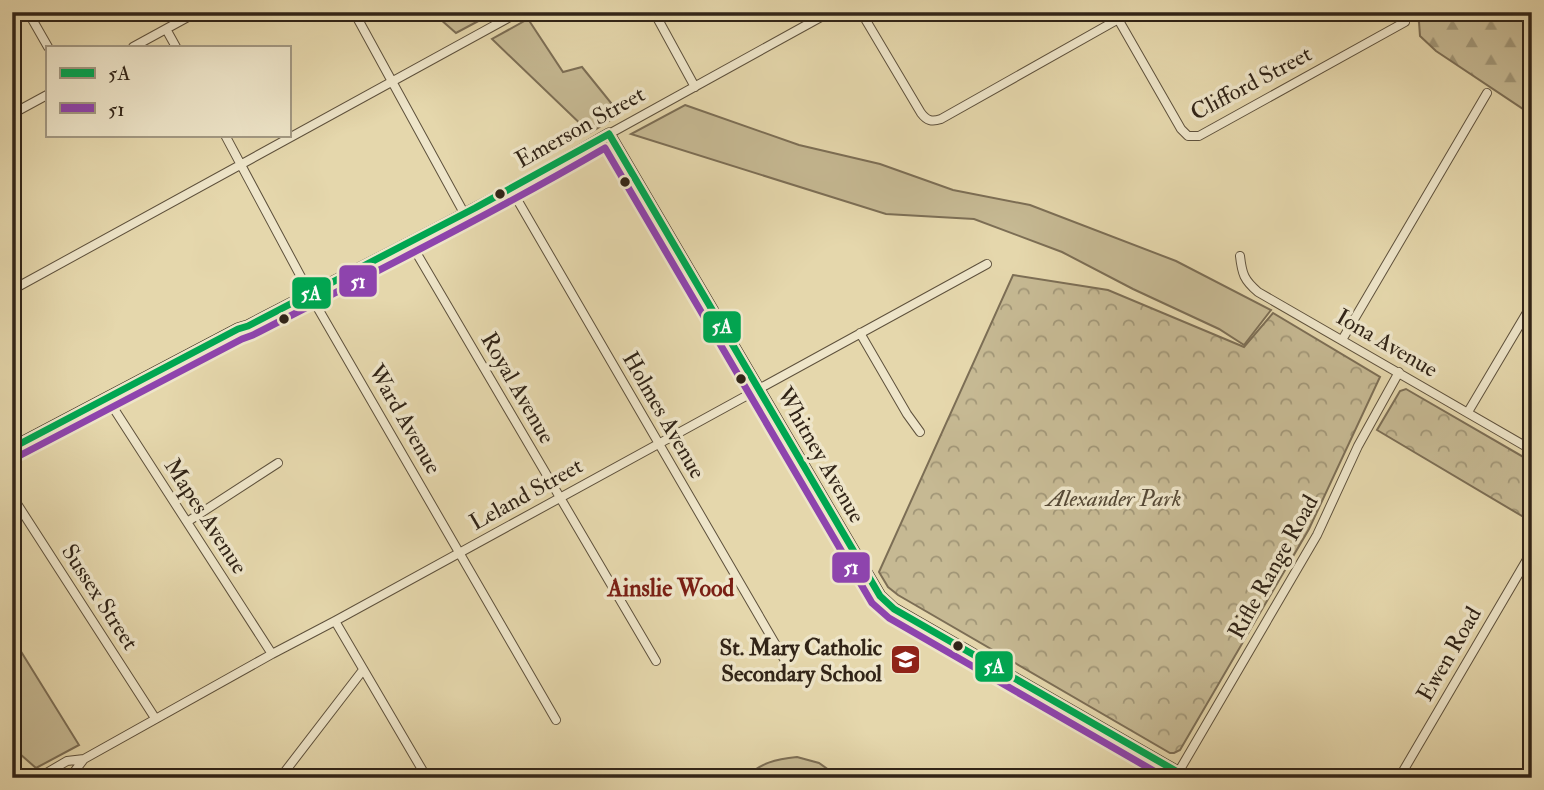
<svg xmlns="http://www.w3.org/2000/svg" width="1544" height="790" font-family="'IM FELL Double Pica',serif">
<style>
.grass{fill:#c6b993;stroke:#7c6e55;stroke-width:2}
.forest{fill:url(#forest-firs);stroke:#7c6e55;stroke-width:2}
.park{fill:url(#park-crowns);stroke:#7c6e55;stroke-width:2}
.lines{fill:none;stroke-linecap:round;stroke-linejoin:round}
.street-casing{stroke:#5e513c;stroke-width:10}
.secondary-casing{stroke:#312417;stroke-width:13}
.primary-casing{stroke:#312417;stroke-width:15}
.street{stroke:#eee5c9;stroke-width:8}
.secondary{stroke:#eee5c9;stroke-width:10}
.primary{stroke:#e5d7ac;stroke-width:12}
.bus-1-casing{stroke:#eee5c9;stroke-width:12}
.bus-2-casing{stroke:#eee5c9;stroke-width:12}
.bus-1{stroke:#00a651;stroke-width:7}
.bus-2{stroke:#8e44ad;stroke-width:7}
.bus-dot{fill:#312417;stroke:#eee5c9;stroke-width:2.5}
.labels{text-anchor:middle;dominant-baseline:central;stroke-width:7;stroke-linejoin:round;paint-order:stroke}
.street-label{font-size:23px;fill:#312417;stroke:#eee5c9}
.park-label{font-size:23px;font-style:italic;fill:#564936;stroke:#eee5c9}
.poi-label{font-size:23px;font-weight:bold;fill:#312417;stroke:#eee5c9;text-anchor:end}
.neighbourhood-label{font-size:24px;font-weight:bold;fill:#7a1f14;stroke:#eee5c9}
.line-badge{stroke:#eee5c9;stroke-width:2.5}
.badge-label{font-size:19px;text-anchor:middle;font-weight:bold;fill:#fff}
</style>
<defs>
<pattern id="forest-firs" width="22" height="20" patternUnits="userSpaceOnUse" patternTransform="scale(1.75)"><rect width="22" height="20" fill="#c6b993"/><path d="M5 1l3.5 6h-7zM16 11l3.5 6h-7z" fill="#a19677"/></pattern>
<pattern id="park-crowns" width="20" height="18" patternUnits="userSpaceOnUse" patternTransform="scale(1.75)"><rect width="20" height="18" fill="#c6b993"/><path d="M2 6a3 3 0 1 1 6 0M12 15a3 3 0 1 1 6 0" fill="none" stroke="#a19677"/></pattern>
</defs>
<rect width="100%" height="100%" fill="#e5d7ac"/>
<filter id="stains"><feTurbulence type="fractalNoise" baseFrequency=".00286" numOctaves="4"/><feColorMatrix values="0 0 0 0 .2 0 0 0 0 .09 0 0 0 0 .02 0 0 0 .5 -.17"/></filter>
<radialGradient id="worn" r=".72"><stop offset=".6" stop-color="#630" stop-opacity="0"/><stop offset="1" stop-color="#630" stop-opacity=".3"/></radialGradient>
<!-- grass -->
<path class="grass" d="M432,12H476L484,18L456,33Z
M528,19L563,72L582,67L620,114L590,133L492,39Z
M685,105L799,145L880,164L953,190L1030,205L1176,261L1271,310L1244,345L1219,329L1133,289L1062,252L974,219L886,214L631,134Z
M12,637L79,745L36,768L12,747Z
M797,757L819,763L840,778H820L814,774L796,770L777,772L765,778H745C760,763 776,759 797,757Z"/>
<!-- forest -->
<path class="forest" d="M1410,12H1532V115L1436,51L1420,36L1419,22Z"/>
<!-- park -->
<path class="park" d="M1013,275L1108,290L1244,347L1273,313L1380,377L1309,529L1180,750L1174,753H1170L898,595L888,587L879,572Z
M1406,389L1532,462V522L1377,430L1400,391Z"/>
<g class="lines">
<defs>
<path id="street" d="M28,12L48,47
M354,12L464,213
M654,12L695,87
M861,12L921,113C927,121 932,122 941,119L1131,12
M1114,12L1181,129L1188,136H1199L1405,22
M166,29L176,47
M133,47L197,12
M12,114L47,95
M609,134L830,12
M225,135L316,305L556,720
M511,189L784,659
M410,242L656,661
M1240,256C1242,274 1244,280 1258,292L1532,450
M12,290L519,12
M860,333L907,414L920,432
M1342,340L1487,93
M107,398L272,654
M1468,412L1532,304
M12,496L155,718
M187,522L278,463
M335,621L427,778
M38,778L67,761L84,759L272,654L335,621L987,264
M65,778L74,772L84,759
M280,778L363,670
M1175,778L1317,535L1358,446L1399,372
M1399,778L1532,551"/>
<path id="secondary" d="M12,448L238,329L248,326C369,263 492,203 609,134L880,596L894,609L1188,778"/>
<path id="primary" d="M12,771L20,778"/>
</defs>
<!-- street casing -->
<use href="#street" class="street-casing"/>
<!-- secondary casing -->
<use href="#secondary" class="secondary-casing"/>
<!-- primary casing -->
<use href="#primary" class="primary-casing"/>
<!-- street -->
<use href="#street" class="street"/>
<!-- secondary -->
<use href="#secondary" class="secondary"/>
<!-- primary -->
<use href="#primary" class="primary"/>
<defs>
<path id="bus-1" d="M609,134L880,596L894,609L1188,778
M12,448L238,329L248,326L475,208L609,134"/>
<path id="bus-2" d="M17,457L242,339L253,335C371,274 490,215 605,148L872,603L889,618L1166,778"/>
</defs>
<!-- bus-1 casing -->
<use href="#bus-1" class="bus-1-casing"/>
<!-- bus-2 casing -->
<use href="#bus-2" class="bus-2-casing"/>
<!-- bus-1 -->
<use href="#bus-1" class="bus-1"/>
<!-- bus-2 -->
<use href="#bus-2" class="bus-2"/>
</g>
<!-- icons -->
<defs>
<symbol id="school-square" viewBox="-11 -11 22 22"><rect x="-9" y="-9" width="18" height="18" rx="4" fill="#8f2418" stroke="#eee5c9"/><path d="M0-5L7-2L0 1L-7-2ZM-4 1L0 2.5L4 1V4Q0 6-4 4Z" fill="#fff"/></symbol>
</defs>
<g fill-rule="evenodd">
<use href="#school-square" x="888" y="642" width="35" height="35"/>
</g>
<!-- markers -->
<g class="bus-dot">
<circle cx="625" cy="182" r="6"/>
<circle cx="500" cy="194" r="6"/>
<circle cx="284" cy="319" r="6"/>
<circle cx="741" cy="379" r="6"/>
<circle cx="958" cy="646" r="6"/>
</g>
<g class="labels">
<!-- street labels -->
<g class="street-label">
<text transform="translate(1251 83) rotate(-28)">Clifford Street</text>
<text transform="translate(580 127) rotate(-29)">Emerson Street</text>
<text transform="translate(1387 343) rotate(30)">Iona Avenue</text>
<text transform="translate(518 388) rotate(60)">Royal Avenue</text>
<text transform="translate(664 415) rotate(60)">Holmes Avenue</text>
<text transform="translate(405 419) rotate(60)">Ward Avenue</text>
<text transform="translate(821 455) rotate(60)">Whitney Avenue</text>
<text transform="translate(526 494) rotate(-29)">Leland Street</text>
<text transform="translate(206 516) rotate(57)">Mapes Avenue</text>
<text transform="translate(1273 567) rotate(-61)">Rifle Range Road</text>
<text transform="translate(100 597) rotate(57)">Sussex Street</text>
<text transform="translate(1449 654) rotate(-60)">Ewen Road</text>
</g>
<!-- park labels -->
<g class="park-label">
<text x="1114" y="498">Alexander Park</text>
</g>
<!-- poi labels -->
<g class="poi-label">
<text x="882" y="647">St. Mary Catholic<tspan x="882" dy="26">Secondary School</tspan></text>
</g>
<!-- neighbourhood labels -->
<g class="neighbourhood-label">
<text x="671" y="588">Ainslie Wood</text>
</g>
</g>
<g class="line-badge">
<rect x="338" y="264" width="40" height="34" rx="7" fill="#8e44ad"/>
<rect x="291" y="276" width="41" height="34" rx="7" fill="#00a651"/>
<rect x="702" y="310" width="40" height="34" rx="7" fill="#00a651"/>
<rect x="831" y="551" width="40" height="33" rx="7" fill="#8e44ad"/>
<rect x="974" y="650" width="40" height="33" rx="7" fill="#00a651"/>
</g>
<g class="badge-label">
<text x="358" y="288">51</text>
<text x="311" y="300">5A</text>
<text x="722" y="333">5A</text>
<text x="851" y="574">51</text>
<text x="994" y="673">5A</text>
</g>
<!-- margin -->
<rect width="1544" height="790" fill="none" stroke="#e5d7ac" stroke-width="42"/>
<rect x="14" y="14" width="1516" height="762" fill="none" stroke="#312417" stroke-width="3.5"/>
<rect x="21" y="21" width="1502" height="748" fill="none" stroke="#312417" stroke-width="2"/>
<!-- legend -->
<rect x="46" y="46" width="245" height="91" fill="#eee5c9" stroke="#a29882" stroke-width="2"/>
<rect x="60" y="68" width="35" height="10" fill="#00a651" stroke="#a29882" stroke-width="2"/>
<text x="108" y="80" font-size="21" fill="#312417">5A</text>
<rect x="60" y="103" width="35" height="10" fill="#8e44ad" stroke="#a29882" stroke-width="2"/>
<text x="108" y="116" font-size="21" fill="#312417">51</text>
<rect width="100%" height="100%" filter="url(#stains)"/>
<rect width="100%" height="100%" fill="url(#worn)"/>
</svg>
